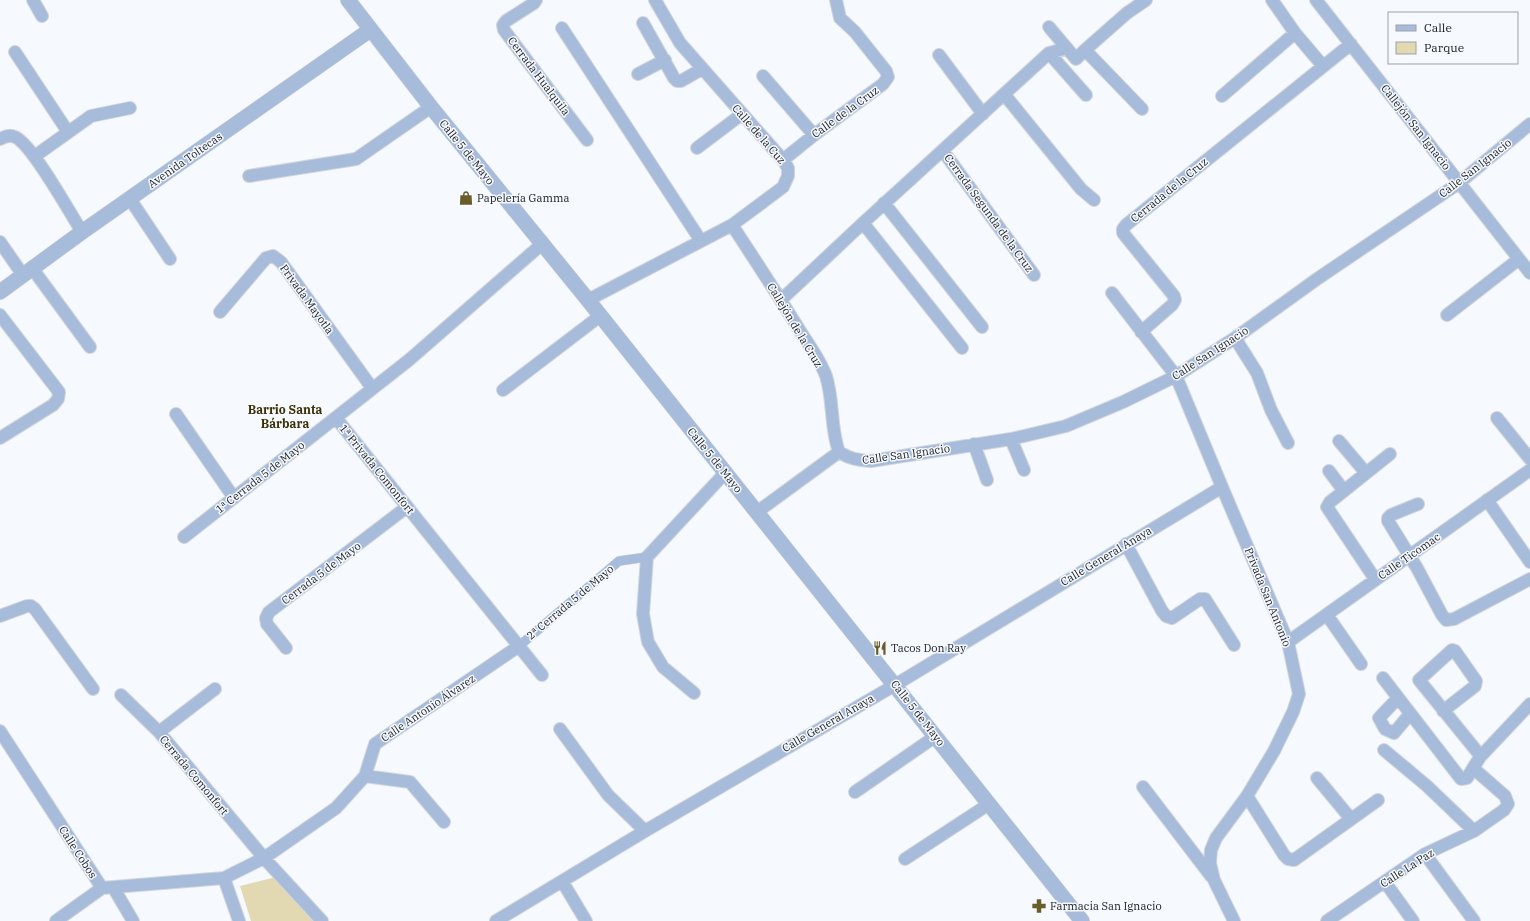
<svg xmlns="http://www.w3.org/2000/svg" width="1530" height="921" font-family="'IBM Plex Serif',serif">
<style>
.green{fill:#e2d8b2}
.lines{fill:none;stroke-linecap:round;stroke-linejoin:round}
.pedestrian-casing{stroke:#d2d6da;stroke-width:10}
.minor-casing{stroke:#d2d6da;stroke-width:14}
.tertiary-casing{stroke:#d2d6da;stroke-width:16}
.pedestrian{stroke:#a7bbdb;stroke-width:9}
.minor{stroke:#a7bbdb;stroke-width:12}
.tertiary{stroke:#a7bbdb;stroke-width:15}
.labels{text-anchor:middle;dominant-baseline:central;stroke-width:3;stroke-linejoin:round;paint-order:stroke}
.street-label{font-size:11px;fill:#171c23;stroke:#f6f9fd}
.poi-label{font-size:11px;fill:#171c23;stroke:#f6f9fd;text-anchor:start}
.neighbourhood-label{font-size:12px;font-weight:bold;fill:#3b3105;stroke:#f6f9fd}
</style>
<rect width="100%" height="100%" fill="#f6f9fd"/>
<!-- green -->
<path class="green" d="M276,877L315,921H251L240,886Z"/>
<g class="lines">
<defs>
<path id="pedestrian" d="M519,646L619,561L647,557"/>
<path id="minor" d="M33,0L42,16
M536,0L534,3L506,21L503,25L504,30L587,140
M1272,0L1295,33L1323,66
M1316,0L1530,273
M643,23L674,78L677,81H681L702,69
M1049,27L1076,59L1085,50
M562,28L701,241
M15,52L68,132
M1049,53L1086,95
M939,55L983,114
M638,74L665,60
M763,76L814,135
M1004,94L1081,189L1094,200
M1222,96L1295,33
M1142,109L1085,50L1127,13L1146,0
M0,139C5,137 9,134 15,137C32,144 70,213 82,232
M697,148L742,114
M943,151L1034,275
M35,156L91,116L130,108
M783,160L814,135L883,84L888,77L886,71L855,32L840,18L836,0
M249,176L356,159L431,107
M130,199L170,259
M884,203L982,327
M863,223L962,348
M732,225C755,260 778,295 800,331C809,345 820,360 826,376C834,401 830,428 839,452L757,512
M0,242L23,275
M32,268L90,347
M1112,293L1176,376L1222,487L1288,642L1299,694L1293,712L1274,751L1247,796L1216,838L1211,850L1210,863L1214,880L1234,921
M588,300L732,225L783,187L788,176V168L783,160L680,43L655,0
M781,300L863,223L1049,53L1067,48
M220,312L266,258L273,256L281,262L372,388
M0,315L59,392L58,399L53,405L0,438
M1447,315L1519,259
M1141,332L1172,305L1175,300L1174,296L1123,233V229L1126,225L1351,44
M1235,338L1257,373L1271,410L1288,443
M503,390L600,316
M176,414L234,498
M336,418L542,675
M1497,418L1530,459
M1011,439L1024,470
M1339,441L1366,473
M974,444L987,480
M839,452C850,459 858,460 871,461L1011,439L1066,426L1123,402L1176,376L1235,338L1317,279L1459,183L1530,124
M1329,471L1344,491
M1487,500L1530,562
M1418,504L1391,515L1388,518V521L1417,568L1442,615L1446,620L1454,619L1530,579
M184,537L409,360L542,244
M1126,544L1162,611L1166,616L1172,618L1200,599H1205L1234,645
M1375,579L1327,507L1330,502L1390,454
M1327,615L1361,664
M0,616L27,606H31L35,609L93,689
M1288,642L1530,470
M286,648L267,624L266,618L269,612L407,507
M1383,678L1461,779L1467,778L1480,757L1479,754L1419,680L1452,650L1455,651L1476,681L1475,686L1443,711
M694,693L663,667L648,642L643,614L647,557L725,473
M121,695L159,732L264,858L322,921
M1398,698L1379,718L1385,729L1394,733L1410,714
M560,729L608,795L645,831
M0,731L102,888
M159,732L215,689
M1384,750L1427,786L1474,831
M1480,757L1530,704
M365,776L410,782L444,822
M1317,778L1351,819
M1143,787L1211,876
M855,792L936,736
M1247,796L1284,855L1288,859L1294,860L1378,800
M1425,854L1474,921
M905,859L989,804
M224,878L239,921
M562,881L586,921
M1385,882L1413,921
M113,887L133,921
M102,888L224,878L264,858L336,808L365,776L375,744L519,646
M56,921L102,888
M496,921L645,831L895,685L1222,487
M1327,921L1425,854L1474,831L1504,810L1508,804L1505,796L1473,768"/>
<path id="tertiary" d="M348,0L431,107L588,300L1082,921
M0,292L82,232L370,30"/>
</defs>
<!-- pedestrian casing -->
<use href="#pedestrian" class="pedestrian-casing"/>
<!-- minor casing -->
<use href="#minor" class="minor-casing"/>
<!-- tertiary casing -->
<use href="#tertiary" class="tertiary-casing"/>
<!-- pedestrian -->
<use href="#pedestrian" class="pedestrian"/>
<!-- minor -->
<use href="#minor" class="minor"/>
<!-- tertiary -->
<use href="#tertiary" class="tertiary"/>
</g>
<!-- icons -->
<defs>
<symbol id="shop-bare" viewBox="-9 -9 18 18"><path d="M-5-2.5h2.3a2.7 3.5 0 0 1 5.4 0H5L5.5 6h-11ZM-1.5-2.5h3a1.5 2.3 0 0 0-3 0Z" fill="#695d2a" stroke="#f6f9fd" stroke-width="2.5" paint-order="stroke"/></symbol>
<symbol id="restaurant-bare" viewBox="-9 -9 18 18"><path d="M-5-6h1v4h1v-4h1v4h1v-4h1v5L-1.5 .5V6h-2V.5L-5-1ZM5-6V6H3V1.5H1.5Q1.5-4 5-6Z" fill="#695d2a" stroke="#f6f9fd" stroke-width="2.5" paint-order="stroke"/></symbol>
<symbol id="pharmacy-bare" viewBox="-9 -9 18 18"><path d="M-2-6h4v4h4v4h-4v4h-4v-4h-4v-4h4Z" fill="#695d2a" stroke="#f6f9fd" stroke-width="2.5" paint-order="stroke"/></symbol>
</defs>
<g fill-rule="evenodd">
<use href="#shop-bare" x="456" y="188" width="20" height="20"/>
<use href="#restaurant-bare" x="870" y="638" width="20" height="20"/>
<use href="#pharmacy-bare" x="1029" y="896" width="20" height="20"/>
</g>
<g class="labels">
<!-- street labels -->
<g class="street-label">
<text transform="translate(539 76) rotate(53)">Cerrada Hualquila</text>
<text transform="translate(845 112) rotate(-36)">Calle de la Cruz</text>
<text transform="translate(1416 127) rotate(52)">Callejón San Ignacio</text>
<text transform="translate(759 134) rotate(49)">Calle de la Cuz</text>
<text transform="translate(467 152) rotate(51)">Calle 5 de Mayo</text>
<text transform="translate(185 160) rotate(-35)">Avenida Toltecas</text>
<text transform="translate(1475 168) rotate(-38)">Calle San Ignacio</text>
<text transform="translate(1169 190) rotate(-39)">Cerrada de la Cruz</text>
<text transform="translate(989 213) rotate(54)">Cerrada Segunda de la Cruz</text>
<text transform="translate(307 299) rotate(54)">Privada Mayotla</text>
<text transform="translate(795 325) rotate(59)">Callejón de la Cruz</text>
<text transform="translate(1210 353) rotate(-33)">Calle San Ignacio</text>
<text transform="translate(906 454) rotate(-8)">Calle San Ignacio</text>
<text transform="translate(715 460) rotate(51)">Calle 5 de Mayo</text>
<text transform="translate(377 469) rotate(51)">1ª Privada Comonfort</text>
<text transform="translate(260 477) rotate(-38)">1ª Cerrada 5 de Mayo</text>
<text transform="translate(1106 556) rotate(-31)">Calle General Anaya</text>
<text transform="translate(1409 556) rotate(-35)">Calle Ticomac</text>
<text transform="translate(321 573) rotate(-37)">Cerrada 5 de Mayo</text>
<text transform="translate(1268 597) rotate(68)">Privada San Antonio</text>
<text transform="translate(570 602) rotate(-40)">2ª Cerrada 5 de Mayo</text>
<text transform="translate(428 708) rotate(-34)">Calle Antonio Álvarez</text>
<text transform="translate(918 713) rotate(52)">Calle 5 de Mayo</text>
<text transform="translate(828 723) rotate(-30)">Calle General Anaya</text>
<text transform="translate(194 775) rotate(50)">Cerrada Comonfort</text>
<text transform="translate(78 852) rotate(57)">Calle Cobos</text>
<text transform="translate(1407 868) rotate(-33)">Calle La Paz</text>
</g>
<!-- poi labels -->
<g class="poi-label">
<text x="477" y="198">Papelería Gamma</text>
<text x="891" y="648">Tacos Don Ray</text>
<text x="1050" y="906">Farmacia San Ignacio</text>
</g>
<!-- neighbourhood labels -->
<g class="neighbourhood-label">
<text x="285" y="409">Barrio Santa<tspan x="285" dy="14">Bárbara</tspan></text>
</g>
</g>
<!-- legend -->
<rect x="1388" y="12" width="130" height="52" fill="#f6f9fd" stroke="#9da1a6"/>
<rect x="1396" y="25" width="20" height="6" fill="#a7bbdb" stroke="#9da1a6"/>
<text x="1424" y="32" font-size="12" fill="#171c23">Calle</text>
<rect x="1396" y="42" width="20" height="12" fill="#e2d8b2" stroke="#9da1a6"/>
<text x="1424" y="52" font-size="12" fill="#171c23">Parque</text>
</svg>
